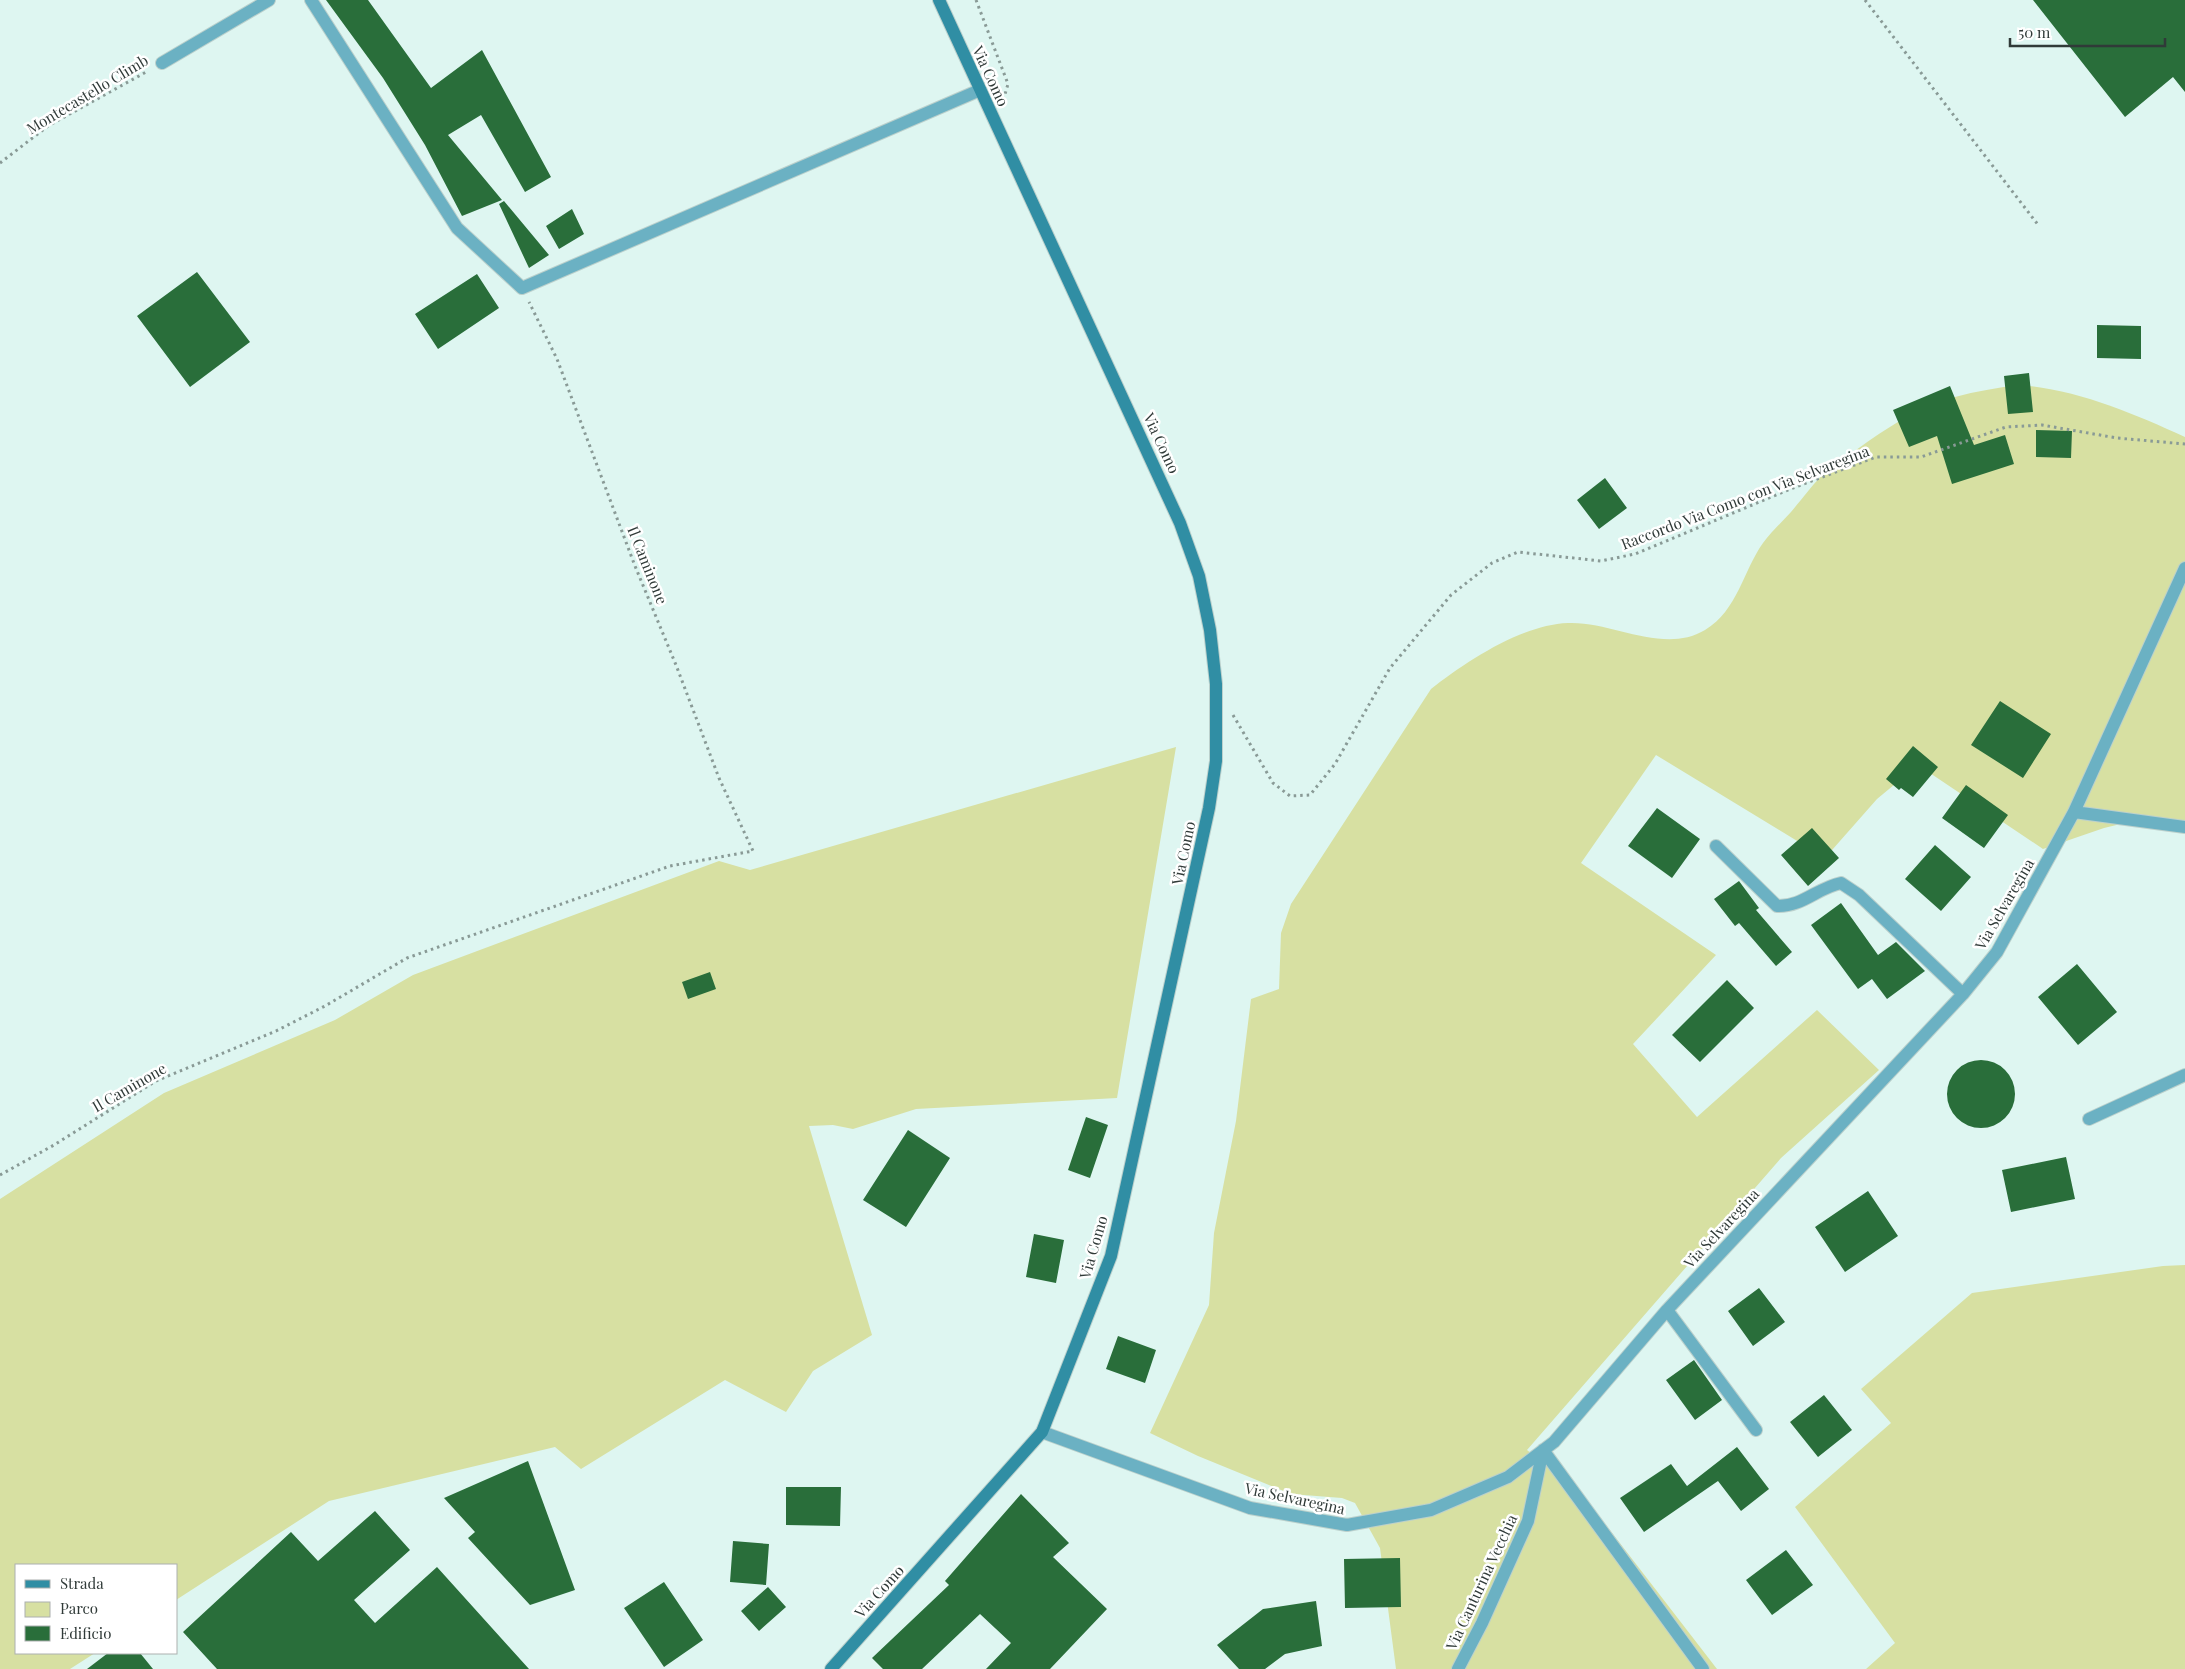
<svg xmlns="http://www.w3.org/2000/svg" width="2185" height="1669" font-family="'Playfair Display',serif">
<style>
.green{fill:#d7e0a2}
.building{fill:#296e3a}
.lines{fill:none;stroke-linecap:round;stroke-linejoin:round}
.minor-casing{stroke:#bbd0cc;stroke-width:14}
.secondary-casing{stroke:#bbd0cc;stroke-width:14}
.path{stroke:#899a96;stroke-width:3;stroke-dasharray:2.5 4;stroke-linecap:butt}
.minor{stroke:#6bb1c3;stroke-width:12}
.secondary{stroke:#308ea4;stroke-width:12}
.labels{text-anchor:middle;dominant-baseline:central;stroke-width:5;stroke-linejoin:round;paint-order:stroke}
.street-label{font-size:15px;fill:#303a38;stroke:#fff}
</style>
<rect width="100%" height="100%" fill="#def6f1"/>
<!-- green -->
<path class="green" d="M2018,385C2076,389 2132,413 2185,437V826L2133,821L2104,828L2043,849L1918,765L1877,799L1825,858L1656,755L1581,863L1716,955L1633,1044L1697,1117L1817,1010L1879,1070L1781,1158L1527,1450L1582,1494L1717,1669H1396L1380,1548L1355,1503L1342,1498L1291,1494L1198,1456L1150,1433L1209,1305L1214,1233L1236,1121L1251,999L1279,989L1281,933L1291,904L1431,689C1467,661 1521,625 1568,623C1613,621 1663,655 1705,630C1738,610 1743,571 1763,543C1771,532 1782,522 1791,512C1803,498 1814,482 1828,470C1836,462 1847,456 1856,450C1887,428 1918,407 1955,397C1976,391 1997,388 2018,385Z
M1176,747L1117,1098L916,1109L853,1129L833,1125L809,1126L872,1335L813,1371L786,1412L725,1380L581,1469L555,1447L329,1501L176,1600V1565H16V1653H95L70,1669H0V1199L164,1093L335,1020L413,975L719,861L750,870Z
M2185,1265V1669H1866L1895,1643L1795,1507L1891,1423L1861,1389L1972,1293L2163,1266Z"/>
<!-- building -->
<path class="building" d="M326,0H368L431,88L482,50L551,177L525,192L481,115L448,135L502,200L462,216L425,145L383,78Z
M2033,0H2185V92L2173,77L2125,117Z
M504,201L549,255L529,268L499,204Z
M572,209L584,234L559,249L546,226Z
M197,272L250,342L190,387L137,316Z
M477,274L499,308L438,349L415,314Z
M2097,325L2141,326V359L2097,358Z
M2029,373L2033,412L2008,414L2004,376Z
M1950,386L1974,445L2005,435L2014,464L1952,484L1937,436L1909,447L1893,410Z
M2036,430L2072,431L2071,458L2036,457Z
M1605,478L1627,508L1599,529L1577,500Z
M2000,701L2051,734L2023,778L1971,745Z
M1913,746L1938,767L1913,797L1901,788L1899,790L1886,779Z
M1966,785L2008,815L1984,848L1942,818Z
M1657,808L1700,839L1672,878L1628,846Z
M1812,828L1839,858L1808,886L1781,855Z
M1935,845L1971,877L1941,911L1905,879Z
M1739,881L1759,908L1756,910L1792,952L1776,966L1739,923L1735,926L1714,899Z
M1841,903L1878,955L1896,942L1925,971L1887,999L1872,979L1858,989L1811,925Z
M2077,964L2117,1012L2078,1045L2038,997Z
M710,972L716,989L688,999L682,982Z
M1727,980L1754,1008L1700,1062L1672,1035Z
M1947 1094a34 34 0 1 1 68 0a34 34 0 1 1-68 0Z
M1086,1117L1108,1125L1090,1178L1068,1170Z
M908,1130L950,1158L906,1227L863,1200Z
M2066,1157L2075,1199L2011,1212L2002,1170Z
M1868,1191L1898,1236L1845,1272L1815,1227Z
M1034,1234L1064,1240L1056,1283L1026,1277Z
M1759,1288L1785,1322L1753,1346L1728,1311Z
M1118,1336L1156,1350L1145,1383L1106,1369Z
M1694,1360L1722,1400L1695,1420L1666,1380Z
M1824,1395L1852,1430L1818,1457L1790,1422Z
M1737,1447L1769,1489L1741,1511L1718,1481L1644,1532L1620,1498L1671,1464L1687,1486Z
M528,1461L575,1590L530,1605L468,1538L475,1532L444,1498Z
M786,1487H841L840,1526L786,1525Z
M1021,1494L1069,1543L1053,1557L1107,1609L1050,1669H986L1011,1643L980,1614L922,1669H883L872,1658L949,1585L945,1581Z
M375,1511L410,1550L354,1600L375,1623L437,1567L529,1669H217L183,1632L291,1532L318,1561Z
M733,1541L769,1544L766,1585L730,1582Z
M1786,1550L1813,1585L1772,1615L1746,1580Z
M1400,1558L1401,1607L1345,1608L1344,1559Z
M664,1582L703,1640L664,1667L624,1608Z
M768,1587L786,1607L759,1631L741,1611Z
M1316,1601L1322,1646L1285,1654L1265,1669H1239L1217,1645L1263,1609Z
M108,1653H140L153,1669H87Z"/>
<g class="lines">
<defs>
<path id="minor" d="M311,0L457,228L522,288L980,90
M162,63L269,0
M2074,812L2185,827
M1716,846L1777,906C1802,907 1817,888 1841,883L1859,895L1963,994
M2089,1119L2185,1075
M1667,1310L1756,1430
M1042,1432L1250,1508L1347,1525L1431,1510L1508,1477L1554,1442L1667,1310L1963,994L1997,952L2074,812L2185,568
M1543,1450L1703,1669
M1458,1669L1482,1623L1528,1521L1543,1450"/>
<path id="secondary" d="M831,1669L1042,1432L1111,1256L1190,895L1209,808L1216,761V684L1210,630L1199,576L1180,523L939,0"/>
</defs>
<!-- minor casing -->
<use href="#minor" class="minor-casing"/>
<!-- secondary casing -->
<use href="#secondary" class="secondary-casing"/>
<!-- path -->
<path class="path" d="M976,0L1008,84L1003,101
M1865,0L2039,226
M0,163L48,126L148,71
M1233,715L1273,783L1290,796L1310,795L1335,764L1390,668L1451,595L1492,563L1518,552L1601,561L1635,554L1793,488L1876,457H1921L2006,427L2042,425L2117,438L2185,444
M0,1175L54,1145L156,1081L276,1031L325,1006L407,958L670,866L753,851L719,778L676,665L635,566L557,359L529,302"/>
<!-- minor -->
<use href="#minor" class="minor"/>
<!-- secondary -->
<use href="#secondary" class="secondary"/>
</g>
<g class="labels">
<!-- street labels -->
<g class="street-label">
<text transform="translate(991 76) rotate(65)">Via Como</text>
<text transform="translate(87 94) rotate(-31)">Montecastello Climb</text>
<text transform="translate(1162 443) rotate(65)">Via Como</text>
<text transform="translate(1745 497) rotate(-21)">Raccordo Via Como con Via Selvaregina</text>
<text transform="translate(648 565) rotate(68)">Il Caminone</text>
<text transform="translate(1183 853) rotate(-78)">Via Como</text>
<text transform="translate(2004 904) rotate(-60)">Via Selvaregina</text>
<text transform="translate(129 1087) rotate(-30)">Il Caminone</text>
<text transform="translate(1721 1228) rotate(-47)">Via Selvaregina</text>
<text transform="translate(1093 1247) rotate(-74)">Via Como</text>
<text transform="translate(1295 1498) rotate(12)">Via Selvaregina</text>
<text transform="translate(1481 1582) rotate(-65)">Via Canturina Vecchia</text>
<text transform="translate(879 1591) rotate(-48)">Via Como</text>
</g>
</g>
<!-- legend -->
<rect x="15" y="1564" width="162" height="90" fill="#ffffff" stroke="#acb0af"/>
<rect x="25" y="1580" width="25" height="8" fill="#308ea4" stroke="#acb0af"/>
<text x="60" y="1589" font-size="15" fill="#303a38">Strada</text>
<rect x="25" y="1602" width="25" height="15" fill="#d7e0a2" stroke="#acb0af"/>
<text x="60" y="1614" font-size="15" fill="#303a38">Parco</text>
<rect x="25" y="1626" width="25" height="15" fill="#296e3a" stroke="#acb0af"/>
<text x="60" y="1639" font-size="15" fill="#303a38">Edificio</text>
<!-- scale -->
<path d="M2010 38v8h155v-8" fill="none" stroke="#303a38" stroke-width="2.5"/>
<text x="2018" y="38" font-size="15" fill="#303a38" stroke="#ffffff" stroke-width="4" paint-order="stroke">50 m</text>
</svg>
